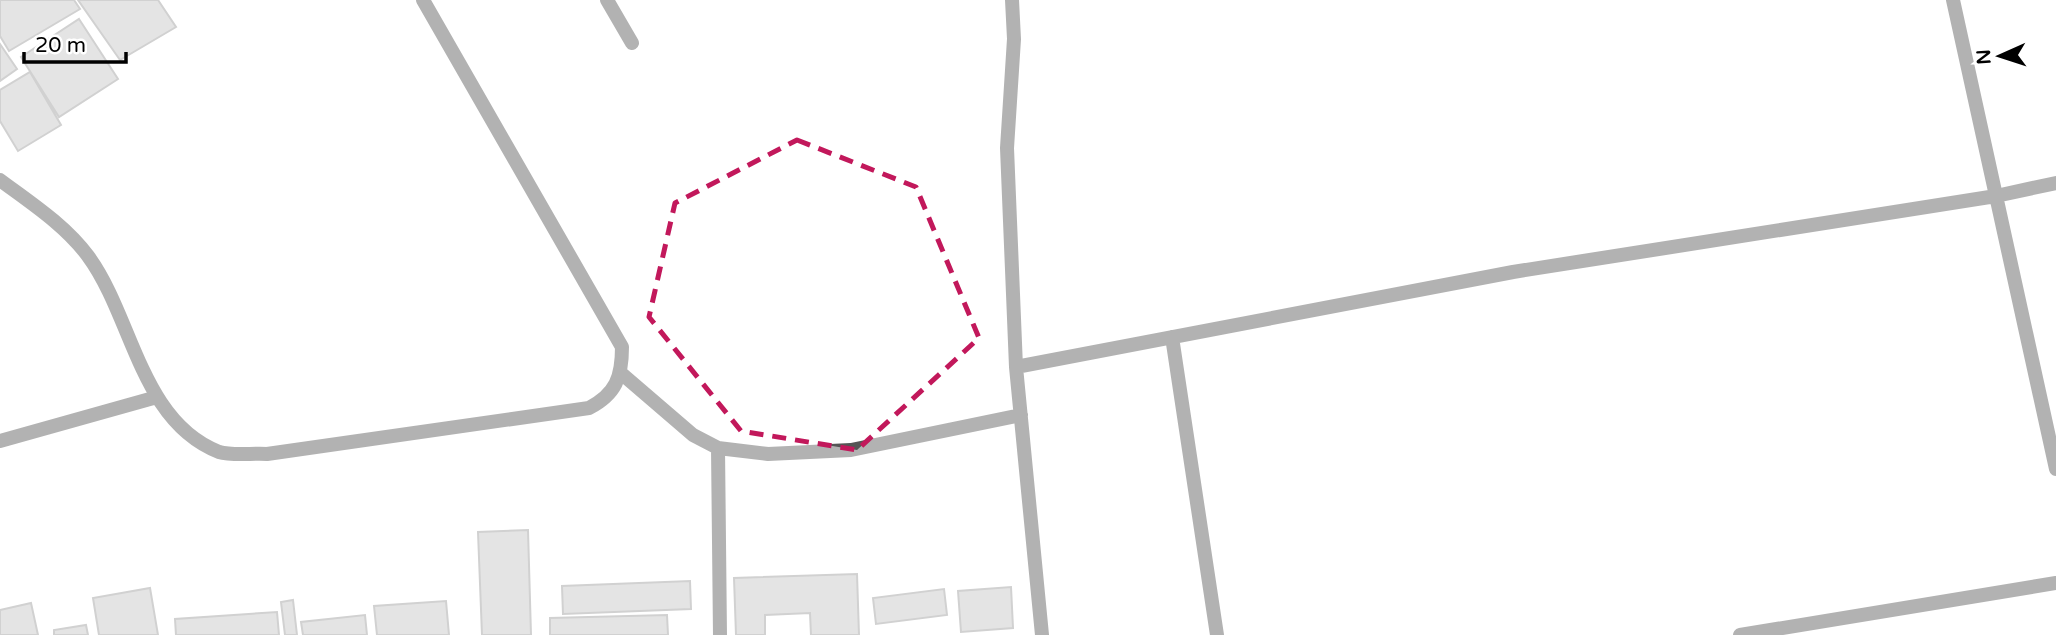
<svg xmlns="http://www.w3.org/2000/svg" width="2056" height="635" font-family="'Varela Round',sans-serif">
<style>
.building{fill:#c4c4c4;stroke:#999;stroke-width:2}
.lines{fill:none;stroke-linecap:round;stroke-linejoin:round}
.minor{stroke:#555;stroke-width:14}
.marked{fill:none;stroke:#c2185b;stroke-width:5;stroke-dasharray:14 9;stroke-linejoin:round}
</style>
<rect width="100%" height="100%" fill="#fff"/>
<!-- building -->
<path class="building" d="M0,0H74L80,9L9,51L0,36Z
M78,0H158L176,27L120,60Z
M79,19L118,79L59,117L21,57Z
M0,44L17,69L0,81Z
M30,72L61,125L18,151L0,121V90Z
M528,530L531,635H482L478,532Z
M857,574L859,635H811L810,613L765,615V635H736L734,578Z
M690,581L691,609L563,614L562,586Z
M1011,587L1013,628L961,632L958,591Z
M150,588L158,635H99L93,598Z
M944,589L947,615L876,624L873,598Z
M293,600L297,635H285L281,602Z
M446,601L449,635H377L374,606Z
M31,603L38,635H0V610Z
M277,612L279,635H176L175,619Z
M365,615L367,635H303L301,622Z
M667,615L668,635H550V618Z
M86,625L88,635H54V630Z"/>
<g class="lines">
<!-- minor -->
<path class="minor" d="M607,0L632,43
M1012,0L1014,39L1007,148L1016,367L1042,635
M1953,0L2056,469
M0,180C31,203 65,225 88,256C133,317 140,421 219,452C232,456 253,453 267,454L589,408C616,394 622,377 622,347L423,0
M1172,337L1217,635
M1016,367L1513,272L1996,196L2056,183
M622,374L693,435L718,448
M0,441L157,397
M720,635L718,448L768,454L851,450L1021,415
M1740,635L2056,583"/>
</g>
<!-- marked area -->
<path d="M0 0H2056V635H0ZM797,140L916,187L979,338L857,450L741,431L649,317L675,203Z" fill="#fff" fill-opacity=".55" fill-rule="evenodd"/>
<path class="marked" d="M797,140L916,187L979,338L857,450L741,431L649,317L675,203Z"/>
<!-- north arrow -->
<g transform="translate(2000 56) rotate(267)" stroke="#ffffff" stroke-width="5" paint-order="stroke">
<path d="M0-5L12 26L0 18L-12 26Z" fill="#000000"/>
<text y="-10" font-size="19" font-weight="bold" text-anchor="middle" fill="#000000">N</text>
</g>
<!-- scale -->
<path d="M24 52v10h102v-10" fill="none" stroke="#000000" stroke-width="3.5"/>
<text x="35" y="52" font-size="21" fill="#000000" stroke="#ffffff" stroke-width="5" paint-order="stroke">20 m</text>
</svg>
